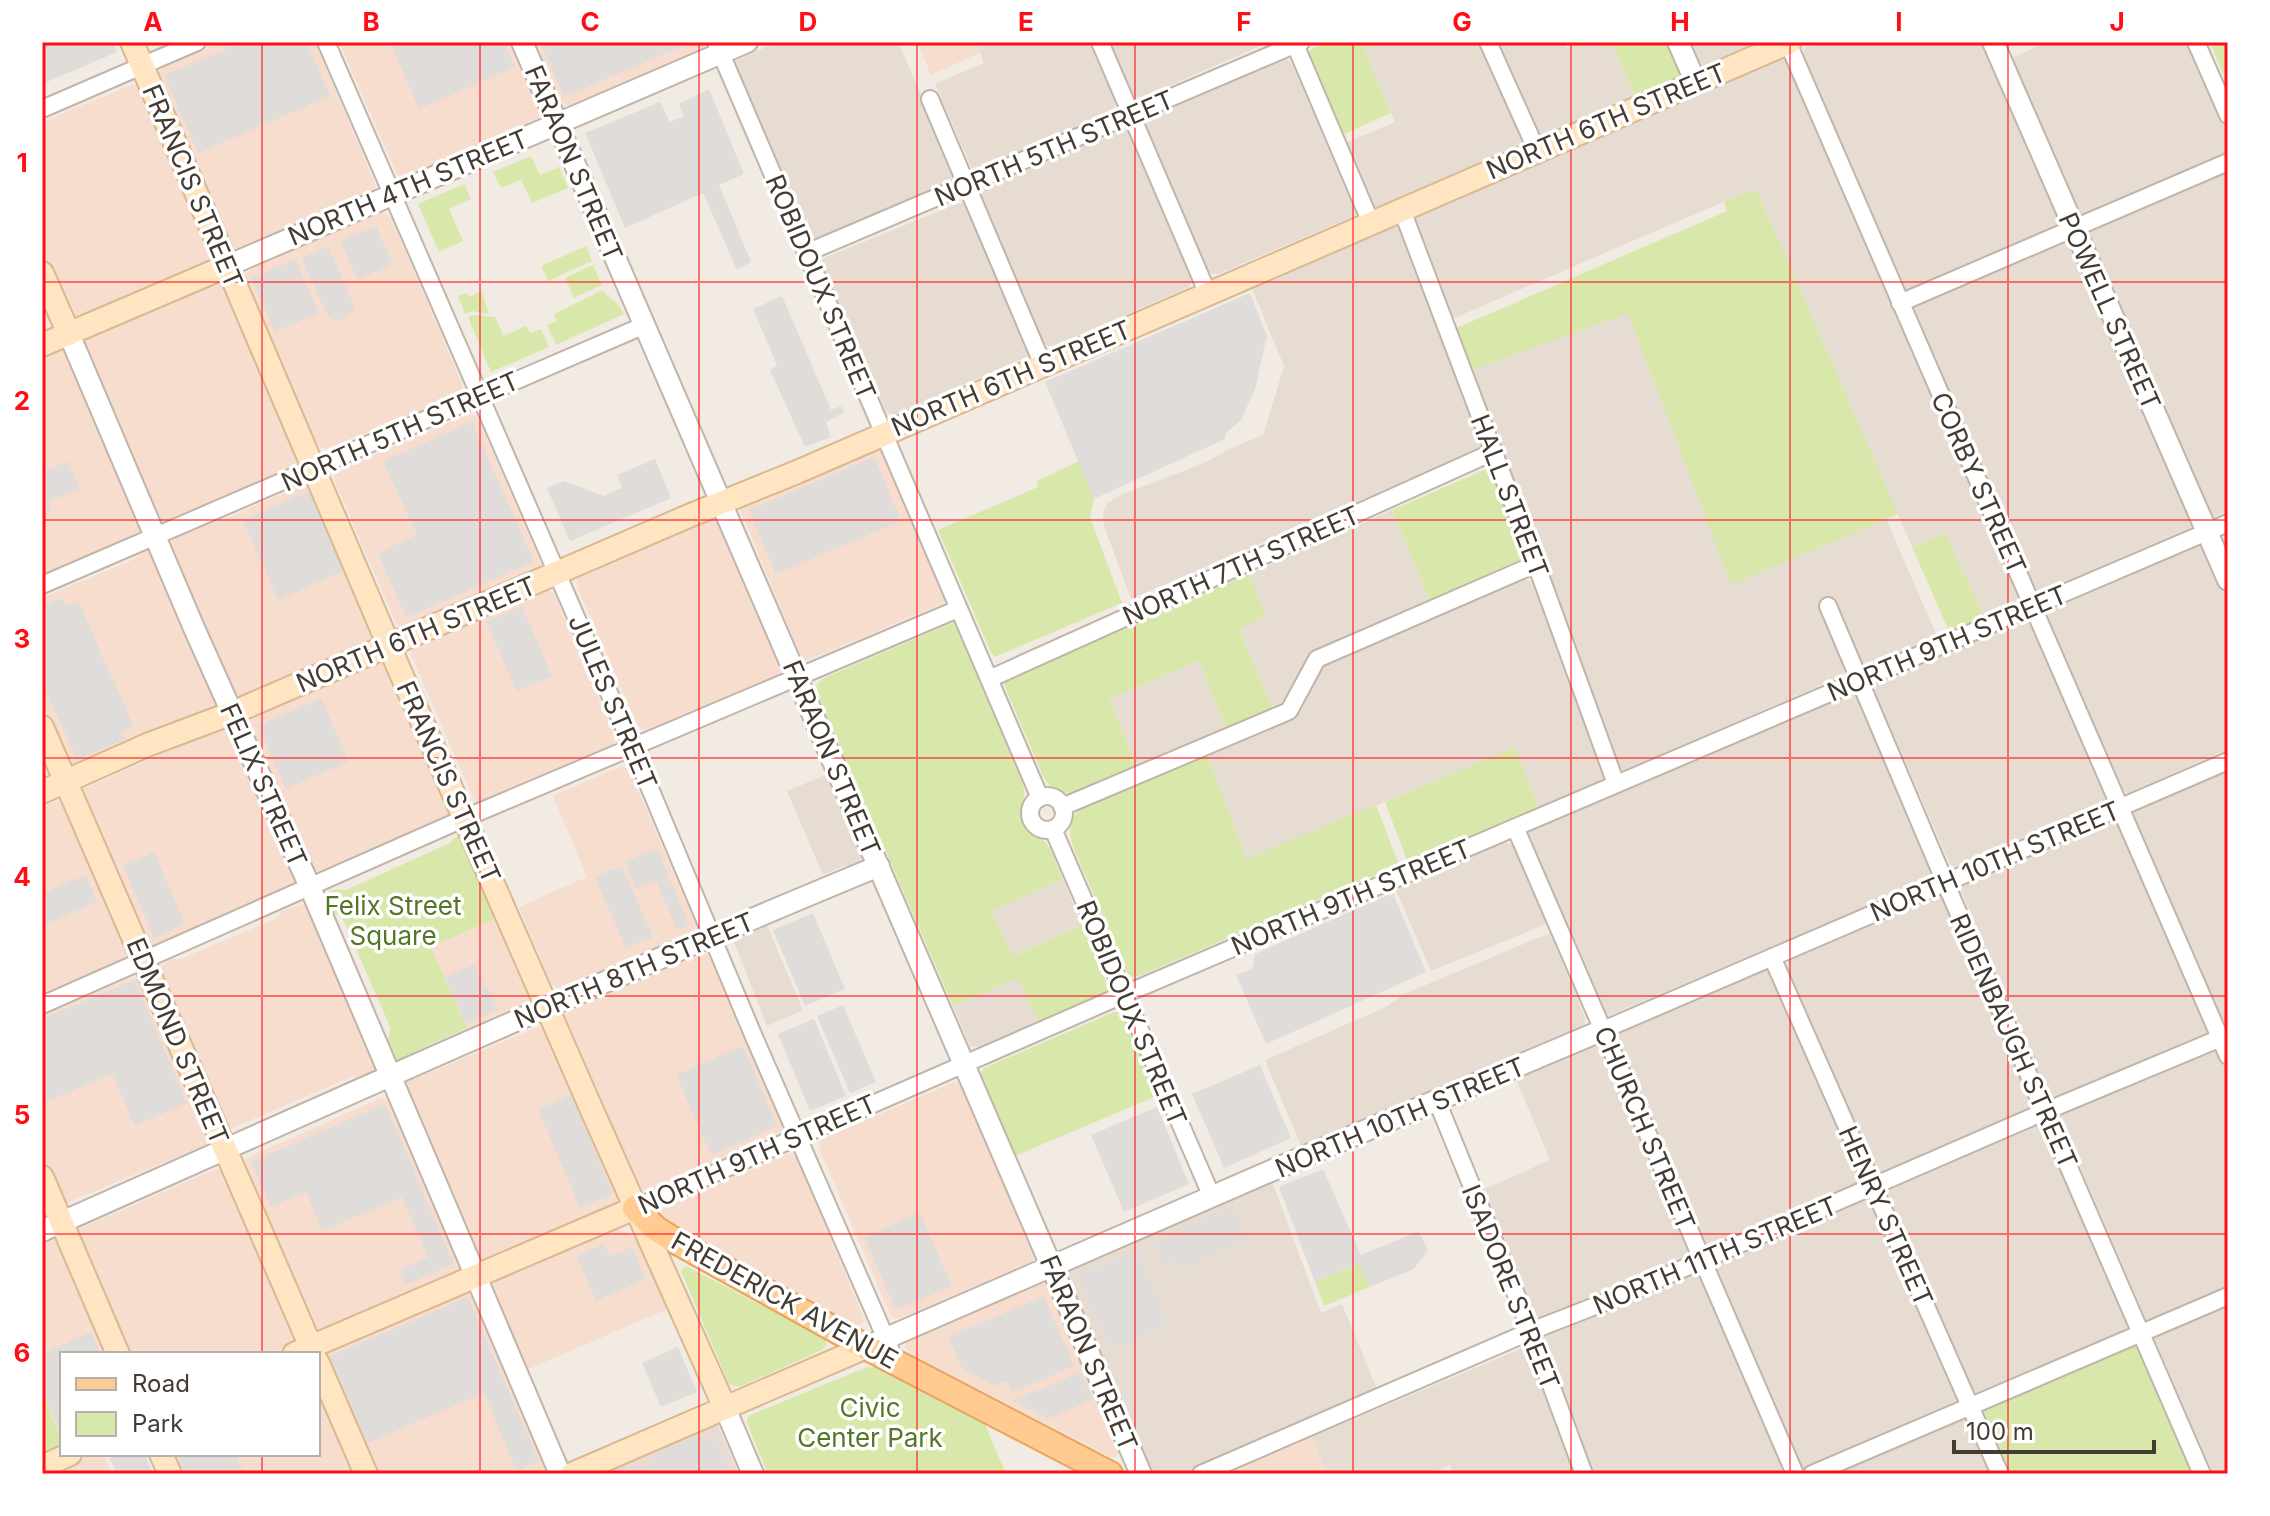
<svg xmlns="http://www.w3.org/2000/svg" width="2270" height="1516" font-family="Inter,sans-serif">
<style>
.residential{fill:#e7dcd1}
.commercial{fill:#f6ddcd}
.green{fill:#d8e8ab}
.parking{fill:#e0dcd9}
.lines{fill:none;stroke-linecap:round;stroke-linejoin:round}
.minor-casing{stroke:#c1b4a9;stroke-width:20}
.tertiary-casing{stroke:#c1b4a9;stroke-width:24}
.secondary-casing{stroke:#d7b994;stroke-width:26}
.primary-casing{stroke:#e7a45d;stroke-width:28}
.minor{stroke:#fff;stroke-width:16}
.tertiary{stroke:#fff;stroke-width:20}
.secondary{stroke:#ffe5c1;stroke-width:22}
.primary{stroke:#ffcb90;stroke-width:24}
.grid{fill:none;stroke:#ff0e15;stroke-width:2;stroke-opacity:0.55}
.labels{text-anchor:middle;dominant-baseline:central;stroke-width:7;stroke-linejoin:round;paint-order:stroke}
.street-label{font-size:26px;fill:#443b33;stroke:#fff}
.park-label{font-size:26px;fill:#537726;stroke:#fff}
.neatline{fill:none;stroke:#ff0e15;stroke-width:3}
.grid-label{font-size:26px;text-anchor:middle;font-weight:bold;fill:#ff0e15}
</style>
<rect width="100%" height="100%" fill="#f2ebe4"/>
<!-- residential -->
<path class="residential" d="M776,42H898L957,177L955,181L815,240H812L734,62Z
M976,42H1089L1116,104L1114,109L1109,114L979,169H972L935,84L984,63Z
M1110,42H1269L1144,97H1137L1132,92Z
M1361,42H1563L1567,48L1581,42H1612L1635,96L1377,207L1372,206L1345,143L1395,122Z
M1690,42H1765L1709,66L1702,67Z
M1818,42H1982L1993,66L2048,42H2188L2228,133V511L2043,591H2038L2034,588L1804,59V48Z
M1781,58L1787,59L2021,595L2020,600L2014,604L1984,616L1945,533L1912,547L1758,193L1751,190L1452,319L1415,225V217L1418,212Z
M1282,59H1287L1292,64L1355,211L1354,216L1218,274H1213L1209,272L1147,128V121L1152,115Z
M1122,129L1130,133L1192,279L1191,284L1187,288L1053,346H1048L1043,343L982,198V192L987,187Z
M959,203H964L968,207L1031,355L893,416L886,411L821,262L824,258Z
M1392,224L1402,230L1482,445L1480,449L1131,599L1104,526L1103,511L1108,503L1116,497L1204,463L1229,449L1263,435L1284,366L1250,284Z
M1628,312L1731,584L1886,519L1937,636L1867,667L1862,664L1832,598L1817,603L1844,667L1843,675L1628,770H1622L1617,766L1470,371Z
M1392,510L1430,600L1315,651L1307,657L1287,698L1273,709L1239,628L1266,616L1249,574Z
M2200,545L2205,550L2228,603V749L2128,793L2123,791L2046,616L2053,606Z
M1521,580H1529L1533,585L1603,771L1604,778L1600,782L1538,807L1514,748L1246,860L1207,753L1294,717L1303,708L1321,667L1327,662Z
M2024,618L2029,619L2107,797L2106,802L1954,867L1950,864L1875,692V686L1879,680Z
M1199,661L1226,729L1137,768L1109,699Z
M1850,694L1856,695L1859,701L1933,875L1928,880L1608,1016L1604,1015L1528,837L1529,831L1534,827Z
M2228,769V1474H2213L1961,891L1962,885L1968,881Z
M828,774L862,854L860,861L856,865L851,867L846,865L823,875L787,791Z
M1503,843L1511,844L1515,849L1546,924L1431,971L1395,888Z
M1063,879L1082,925L1011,956L992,910Z
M1940,895L1946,899L2128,1324L2126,1328L2121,1332L1976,1393L1972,1389L1786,966L1791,957L1933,896Z
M767,925L803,1010L767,1026L734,942L737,938Z
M1550,933L1585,1017V1023L1582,1026L1301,1146L1265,1060L1386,1007L1404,994Z
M1762,969H1766L1770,973L1991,1474H1590L1485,1189L1550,1160L1515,1077Z
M1019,977L1038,1022L981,1047L970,1046L953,1006Z
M1271,1179L1321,1313L1342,1304L1377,1389L1183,1474H1148L1064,1274L1067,1267Z
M1520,1349H1524L1529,1353L1575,1474H1454L1450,1465L1428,1474H1327L1312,1437Z
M712,1425H716L719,1428L739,1474H597Z"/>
<!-- commercial -->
<path class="commercial" d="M221,42H315L375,184V189L240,250L235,249L230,244L158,78L159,71L163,67Z
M339,42H512L543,113L541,118L405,178L400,177L397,174Z
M535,42H705L704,47L699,52L569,107L561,101Z
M917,42H976L980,53L931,75Z
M134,84L140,88L212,253L211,260L205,265L78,319L71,318L42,248V122Z
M381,213L387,214L392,220L463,386L461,392L456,396L327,449L322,448L317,445L245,279L246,274L252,268Z
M219,283L224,284L300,460L292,467L180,515L179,520L163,524L159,522L82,344L83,338L95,332H104Z
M59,348L66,349L74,360L72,369L144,532L138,537L42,576V360L46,358L48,353Z
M469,414L475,416L480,423L540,561L541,567L404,626H399L395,621L335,482L334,476L338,471Z
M876,447L884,454L946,600L942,604L805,661L801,657L739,507Z
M306,484L311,485L375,636L372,640L243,697L239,696L234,694L173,554L171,547L172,541L176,537L213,520L220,521Z
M711,517L718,519L782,667L781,672L776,676L648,730L643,729L638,726L578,589L577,580L581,573Z
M149,548L154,550L221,706L74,767L68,762L42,702V598L135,559L141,551Z
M548,589L555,595L615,738L614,743L610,747L480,803L475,802L411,655L412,651L415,646Z
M382,659L387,660L454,812L444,823L438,820L317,876L313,873L247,724L254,715Z
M225,727H231L298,878L297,885L282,892L278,891L168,939L165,944L154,947L144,940L81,794L84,788L91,785Z
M622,766L629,770L696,925L695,930L558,988L551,984L519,907L587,877L553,796Z
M58,801L62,802L65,807L126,951V956L121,960L42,993V807Z
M303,904L307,906L315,917L314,924L358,1027L365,1031L377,1068L374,1074L362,1079L353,1076L230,1129L227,1126L160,973L161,966L172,959H181L275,919L284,910Z
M500,916L534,996L531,1000L467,1028L431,946Z
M703,953L710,956L782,1125V1131L649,1190H643L639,1186L565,1015L572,1009Z
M133,977L142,982L208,1137V1141L203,1146L64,1204L59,1199L42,1161V1016Z
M538,1027L546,1028L619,1197L618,1202L615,1205L489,1259H483L475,1252L405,1086L406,1081L423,1072L429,1073Z
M954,1082L963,1084L1034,1259L1031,1262L900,1318H895L890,1314L820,1150L819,1143L823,1139Z
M381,1098L393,1100L460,1264V1270L321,1331L317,1330L246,1165V1160L251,1156Z
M786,1154H792L799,1162L864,1319L863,1323L858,1326H852L664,1226L658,1215L665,1207Z
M216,1169L222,1170L226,1174L295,1336V1342L272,1354H125L76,1233L79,1229Z
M615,1229L621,1230L637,1238L670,1308L526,1370L491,1283L494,1280Z
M52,1240L61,1246L107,1354H62V1440L42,1393V1244Z
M1042,1282L1048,1284L1052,1291L1118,1451L1116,1457H1110L912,1355L905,1348V1342L912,1337Z
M471,1290L547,1467V1473L376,1474L325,1356L332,1349Z
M318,1391L354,1474H178L169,1454H318Z
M1312,1437L1327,1474H1227Z
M92,1454H103L112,1474H47Z"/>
<!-- green -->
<path class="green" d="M1325,42H1361L1391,113L1342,135L1309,58V51Z
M1612,42H1671L1682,76L1635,96Z
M2210,42H2228V86Z
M531,156L540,175L559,167L568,188L532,203L521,180L501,188L493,172Z
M464,184L471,199L449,209L463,241L439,252L418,204Z
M1751,190L1758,193L1898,514L1731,585L1628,313L1470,371L1454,329L1727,211L1724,202Z
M586,246L592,261L548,281L541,266Z
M593,265L602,285L574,298L565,278Z
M603,290C607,299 617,298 624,314L556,345L547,325L557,321L554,314Z
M482,291L489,314L472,311L465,314L458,296L467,293L469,297Z
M472,315L495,317L504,336L526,326L530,333L541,329L549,347L491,372L468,317Z
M1079,461L1094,499L1090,517L1122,603L995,657L991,652L938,530L1038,487L1037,481Z
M1484,470L1490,471L1494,476L1523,554L1522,560L1430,600L1392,510Z
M1945,533L1984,616L1949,631L1912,547Z
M1249,574L1266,616L1239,629L1273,709L1226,729L1199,661L1109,699L1137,768C1125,773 1112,778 1100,783C1077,792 1058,803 1043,776L1005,687L1004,682L1009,677Z
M952,623L956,624L959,630L1023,784C1027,797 1020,810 1024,822C1028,834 1040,835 1047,844C1054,854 1058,869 1063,879L992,911L1012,956L1082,925L1107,984L1108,990L1104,995L1038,1022L1018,978L953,1006L816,691L817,684L822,679Z
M1515,747L1538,807L1408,863L1385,802Z
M1207,753L1246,859L1376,805L1399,865L1139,976L1132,977L1128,975L1073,847C1068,831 1068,816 1084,806Z
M459,836H464L500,916L431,947L467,1028L415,1051L406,1061C386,1060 385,1045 391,1029L342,917L328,911L323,900C329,890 334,888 346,890L450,843L454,838Z
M1114,1012H1120L1125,1016L1159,1095L1015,1156L983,1081L981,1073L984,1068Z
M1360,1263L1370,1287L1324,1306L1315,1282Z
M685,1267H688L823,1337L826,1341V1346L822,1350L739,1387L729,1384L681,1271Z
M2133,1346H2138L2194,1474H2008L1983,1416L1984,1411Z
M867,1367L879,1368L984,1422L1006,1474H768L749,1428L747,1422L748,1416Z
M42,1393L62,1440V1445L42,1453Z"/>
<!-- parking -->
<path class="parking" d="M42,42H112L117,52L42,84Z
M244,42H307L330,96L198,153L164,75Z
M405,42H504L515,67L419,109L392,47Z
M540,42H692L564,97Z
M709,89L744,174L719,185L751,262L737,270L703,193L625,228L585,133L660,102L670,122L684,116L679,104Z
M376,226L393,264L358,280L340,241Z
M328,246L355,308L348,316L337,321L328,317L302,258Z
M295,259L319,313L275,332L251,278Z
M1250,293L1267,336L1255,389L1241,420L1225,434V439L1094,499L1045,382Z
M782,296L831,410L841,406L844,413L826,422L831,437L805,447L770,370L777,365L753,309Z
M472,422L534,561L406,618L378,553L417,535L383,461Z
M874,457L901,521L776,574L749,510Z
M655,459L671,498L570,541L547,488L564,481L604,496L622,488L617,475Z
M68,461L80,488L48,502L52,511L42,515V472Z
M312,490L346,570L278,600L243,520Z
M62,598L66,606L78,601L134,727L122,732L125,739L77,760L42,681V607Z
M522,606L552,676L517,691L486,622Z
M321,698L349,761L286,789L258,726Z
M657,849L689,925L677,930L656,881L636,889L625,862Z
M154,852L185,924L154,938L123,865Z
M622,866L653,937L626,948L595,877Z
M86,875L97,902L42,926V894Z
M1393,893L1426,972L1266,1044L1236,975L1252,969L1255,954Z
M813,913L845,989L805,1006L773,930Z
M474,964L485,988L488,987L498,1010L466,1024L445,977Z
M135,980L187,1103L135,1126L112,1074L42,1104V1019Z
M843,1005L876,1082L850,1093L817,1016Z
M814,1019L846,1096L810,1111L778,1034Z
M743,1046L777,1126L711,1155L676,1075Z
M1260,1065L1291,1138L1224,1168L1192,1094Z
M571,1095L613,1194L580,1208L538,1109Z
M385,1104L454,1264L405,1285L398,1270L428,1257L402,1197L322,1231L306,1192L271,1207L251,1162Z
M1157,1107L1189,1184L1124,1212L1091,1135Z
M1323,1169L1361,1255L1419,1231L1428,1250L1414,1269L1370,1287L1359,1263L1315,1282L1279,1187Z
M1233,1205L1248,1240L1178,1271L1173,1260L1163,1265L1154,1244L1178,1234L1180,1239H1185L1182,1228Z
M920,1213L952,1286L896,1310L864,1237Z
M604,1244L610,1256L632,1247L646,1279L596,1301L577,1256Z
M1137,1250L1160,1301L1157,1303L1167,1325L1111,1350L1078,1276Z
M1044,1296L1074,1366L1013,1392L1007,1381L995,1386L962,1368L948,1337Z
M468,1297L539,1461L517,1471L484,1393L367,1443L330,1356Z
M91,1332L101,1354H62V1435L42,1390V1354Z
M678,1347L697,1392L661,1407L642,1363Z
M1081,1372L1093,1399L1049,1419L1013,1401Z
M700,1436L703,1442L715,1437L728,1468L714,1474H613L633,1465L637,1469L643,1468L653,1464L651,1457Z
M114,1454H145L153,1474H117L109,1456Z
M177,1454H235L244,1474H185Z"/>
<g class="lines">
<defs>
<path id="minor" d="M326,42L633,748L754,1037L890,1348
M716,42L1040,798
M1100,42L1208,294
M1294,42L1371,223
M1488,42L1537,151
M2196,42L2228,115
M1788,43L2228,1056
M930,99L1043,365
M42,109L197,42
M1402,210L1536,564L1616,784
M806,253L1301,42
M1900,303L2228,162
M42,585L645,325
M1828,606L1945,882L2202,1474
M989,679L1493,452
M1030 813a17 17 0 1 1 34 0a17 17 0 1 1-34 0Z
M1062,807L1289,711L1317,659L1536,564
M1515,827L1795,1474
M1053,829L1212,1197
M1772,957L2000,1474
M42,1005L465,818L958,609
M1603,1030L2228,761
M1437,1101L1531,1331L1584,1474
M635,1208L1111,1000L2228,523
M1201,1474L1531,1331L1613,1299L2046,1111L2228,1035
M1812,1474L2228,1296"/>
<path id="tertiary" d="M522,42L1141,1474
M1678,42L1696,83
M1993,42L2228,580
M227,266L747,42
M69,334L194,628L310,887L560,1474
M42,1231C320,1107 598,982 879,866
M866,1347L1296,1160L1603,1030
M725,1408L753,1474"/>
<path id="secondary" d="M132,42L389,646L591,1108L725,1408
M42,273L69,334
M42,345L227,266
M42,727L314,1354
M42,792L147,745L232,713L691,515L797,472L1790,42
M42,1177L118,1354
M294,1354L635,1208
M318,1363L366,1474
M161,1454L170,1474
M42,1467L70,1454
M572,1474L866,1347"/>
<path id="primary" d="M635,1208L655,1228L677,1242L866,1347L1110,1474"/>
</defs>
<!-- minor casing -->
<use href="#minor" class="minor-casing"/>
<!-- tertiary casing -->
<use href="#tertiary" class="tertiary-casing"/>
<!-- secondary casing -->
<use href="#secondary" class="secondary-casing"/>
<!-- primary casing -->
<use href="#primary" class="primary-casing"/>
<!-- minor -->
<use href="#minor" class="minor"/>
<!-- tertiary -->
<use href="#tertiary" class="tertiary"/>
<!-- secondary -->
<use href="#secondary" class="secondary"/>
<!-- primary -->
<use href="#primary" class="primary"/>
</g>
<!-- grid -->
<path class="grid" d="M262,42V1354M480,42V1474M699,42V1474M917,42V1474M1135,42V1474M1353,42V1474M1571,42V1474M1790,42V1474M2008,42V1474M42,282H2228M42,520H2228M42,758H2228M42,996H2228M42,1234H2228M262,1454V1474"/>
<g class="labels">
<!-- street labels -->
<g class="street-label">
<text transform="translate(1606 121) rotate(-23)">NORTH 6TH STREET</text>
<text transform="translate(1054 148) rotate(-23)">NORTH 5TH STREET</text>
<text transform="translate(574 163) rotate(67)">FARAON STREET</text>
<text transform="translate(193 186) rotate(67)">FRANCIS STREET</text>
<text transform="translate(408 187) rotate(-23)">NORTH 4TH STREET</text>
<text transform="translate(821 287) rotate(67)">ROBIDOUX STREET</text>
<text transform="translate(2110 311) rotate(66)">POWELL STREET</text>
<text transform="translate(1011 378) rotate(-23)">NORTH 6TH STREET</text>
<text transform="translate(400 431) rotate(-24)">NORTH 5TH STREET</text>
<text transform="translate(1979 483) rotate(66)">CORBY STREET</text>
<text transform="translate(1510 496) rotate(69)">HALL STREET</text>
<text transform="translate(1241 565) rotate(-24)">NORTH 7TH STREET</text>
<text transform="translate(416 634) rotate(-23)">NORTH 6TH STREET</text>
<text transform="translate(1947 643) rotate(-23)">NORTH 9TH STREET</text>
<text transform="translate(613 702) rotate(67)">JULES STREET</text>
<text transform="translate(832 758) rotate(67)">FARAON STREET</text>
<text transform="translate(449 782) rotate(66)">FRANCIS STREET</text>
<text transform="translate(264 785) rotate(66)">FELIX STREET</text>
<text transform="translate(1995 861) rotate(-23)">NORTH 10TH STREET</text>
<text transform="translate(1351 897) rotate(-23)">NORTH 9TH STREET</text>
<text transform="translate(634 970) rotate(-23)">NORTH 8TH STREET</text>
<text transform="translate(1132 1013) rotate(67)">ROBIDOUX STREET</text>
<text transform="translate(178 1041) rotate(67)">EDMOND STREET</text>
<text transform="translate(2014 1041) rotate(66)">RIDENBAUGH STREET</text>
<text transform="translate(1400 1117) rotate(-23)">NORTH 10TH STREET</text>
<text transform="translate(1645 1128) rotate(67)">CHURCH STREET</text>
<text transform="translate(757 1154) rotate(-24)">NORTH 9TH STREET</text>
<text transform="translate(1886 1216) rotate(66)">HENRY STREET</text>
<text transform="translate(1715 1255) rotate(-23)">NORTH 11TH STREET</text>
<text transform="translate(1511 1287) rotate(68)">ISADORE STREET</text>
<text transform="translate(785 1300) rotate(29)">FREDERICK AVENUE</text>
<text transform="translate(1089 1353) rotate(67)">FARAON STREET</text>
</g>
<!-- park labels -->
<g class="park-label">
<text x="393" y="905">Felix Street<tspan x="393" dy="30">Square</tspan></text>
<text x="870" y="1407">Civic<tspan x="870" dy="30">Center Park</tspan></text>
</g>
</g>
<!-- border -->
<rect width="2270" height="1516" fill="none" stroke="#ffffff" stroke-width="88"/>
<!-- legend -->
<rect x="60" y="1352" width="260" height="104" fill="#ffffff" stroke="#b4b1ad" stroke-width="2"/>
<rect x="76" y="1378" width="40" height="12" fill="#ffcb90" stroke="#b4b1ad" stroke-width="2"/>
<text x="132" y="1392" font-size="24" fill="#443b33">Road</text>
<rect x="76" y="1412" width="40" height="24" fill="#d8e8ab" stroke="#b4b1ad" stroke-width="2"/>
<text x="132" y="1432" font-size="24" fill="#443b33">Park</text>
<!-- scale -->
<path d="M1954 1440v12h200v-12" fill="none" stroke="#443b33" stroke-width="4"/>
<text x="1966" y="1440" font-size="24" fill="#443b33" stroke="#ffffff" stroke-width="6" paint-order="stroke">100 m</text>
<rect x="44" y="44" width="2182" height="1428" class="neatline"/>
<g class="grid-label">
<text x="153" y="31">A</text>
<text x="371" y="31">B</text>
<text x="590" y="31">C</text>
<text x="808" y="31">D</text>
<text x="1026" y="31">E</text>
<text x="1244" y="31">F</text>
<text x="1462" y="31">G</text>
<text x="1680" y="31">H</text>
<text x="1899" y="31">I</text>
<text x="2117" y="31">J</text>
<text x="22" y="172">1</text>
<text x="22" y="410">2</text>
<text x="22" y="648">3</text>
<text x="22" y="886">4</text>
<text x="22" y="1124">5</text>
<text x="22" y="1362">6</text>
</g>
</svg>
